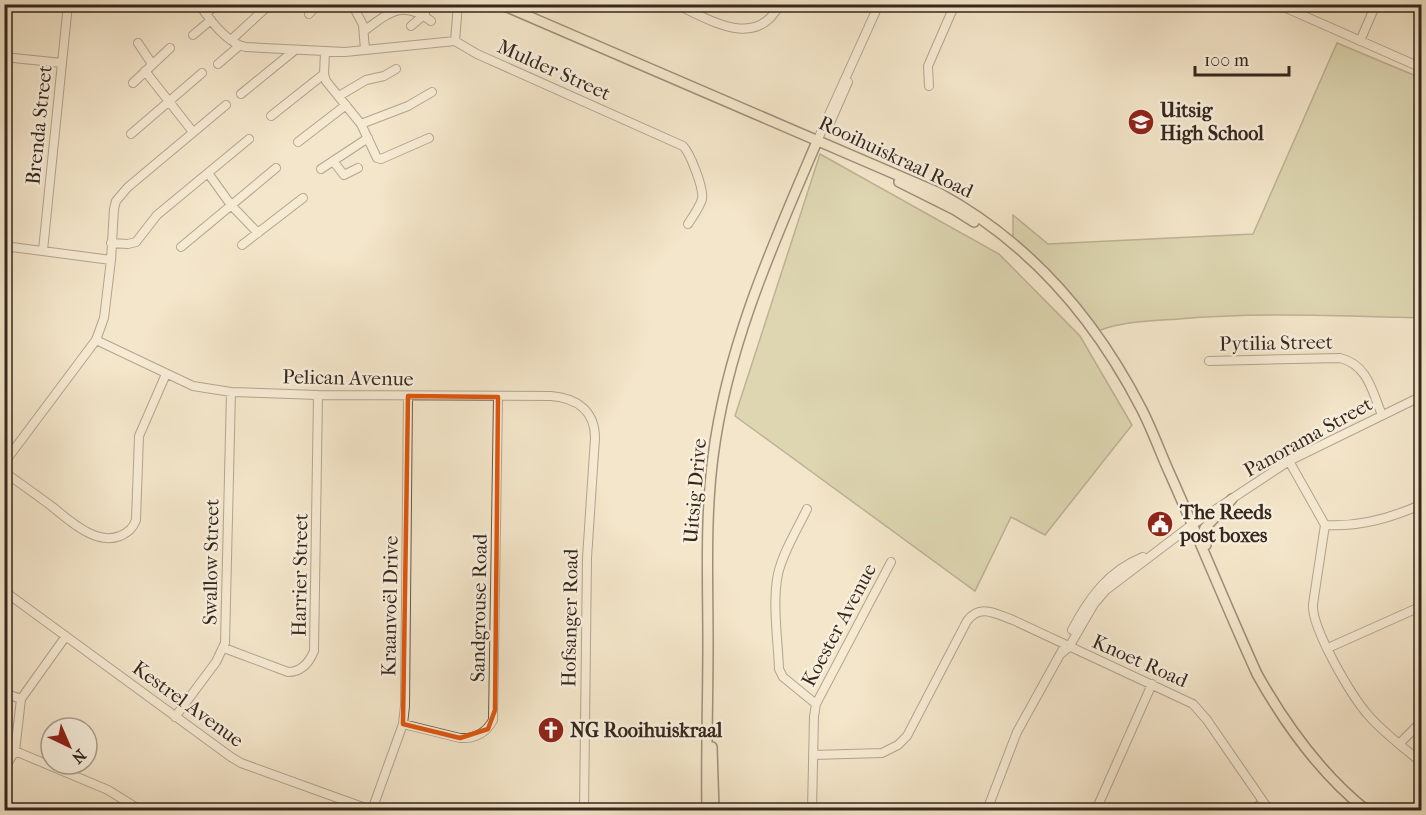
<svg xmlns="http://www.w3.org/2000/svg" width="1426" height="815" font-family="'IM FELL French Canon',serif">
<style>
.green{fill:#c1c392;stroke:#7a7558;stroke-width:1.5}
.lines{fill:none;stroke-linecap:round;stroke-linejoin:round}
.minor-casing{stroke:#645749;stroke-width:10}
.major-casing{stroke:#34271e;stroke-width:12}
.minor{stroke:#f8efdd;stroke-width:8}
.major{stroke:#f4e6ca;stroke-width:9}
.marked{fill:none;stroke:#df560d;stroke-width:4.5;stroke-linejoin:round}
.labels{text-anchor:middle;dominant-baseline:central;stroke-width:5;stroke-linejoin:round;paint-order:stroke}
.street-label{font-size:20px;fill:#34271e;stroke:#f8efdd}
.poi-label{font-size:20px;font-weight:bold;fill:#34271e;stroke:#f8efdd;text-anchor:start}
</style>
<rect width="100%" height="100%" fill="#f4e6ca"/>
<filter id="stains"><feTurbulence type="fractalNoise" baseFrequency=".00333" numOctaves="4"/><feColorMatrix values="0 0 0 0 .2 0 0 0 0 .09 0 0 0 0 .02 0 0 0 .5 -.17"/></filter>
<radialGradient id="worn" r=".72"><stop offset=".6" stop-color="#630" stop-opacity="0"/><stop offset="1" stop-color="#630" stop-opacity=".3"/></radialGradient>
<!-- green -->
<path class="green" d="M1337,43L1421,78V318C1340,316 1259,312 1179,319C1151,321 1124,321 1098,331L1013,237V215L1048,244L1253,234Z
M820,154L999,254L1080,336L1132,425L1045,535L1011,517L975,591L735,416Z"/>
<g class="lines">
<defs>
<path id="minor" d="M199,4C209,19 227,44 246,47L345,52L455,41L477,54L683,146C690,153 704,188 702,199C700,207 693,216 688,224
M352,4L363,25L365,50
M675,4C709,19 756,51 780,4
M1277,4L1422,68
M206,14L216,4
M309,14L318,4
M411,26L425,14
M364,31C391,11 403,0 431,21
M193,35L211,20
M231,40L269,5
M455,41L458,4
M1360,41L1376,4
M138,43L152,64
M325,52L324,74L326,81L361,124L377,158L381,159L429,138
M4,57L62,63
M218,64L239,46
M145,71L193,132
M133,83L170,48
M929,86L928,66L955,4
M241,94L295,50
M339,96L366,80L384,76L396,69
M271,116L324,74
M830,123L848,82
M361,124L408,106L432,92
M131,134L202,73
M818,139L879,4
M298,142L346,105
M333,161L344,175L358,168
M321,169L368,138
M208,173L231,205L258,233
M111,243L128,244L136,242L157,215L249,139
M242,245L303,198
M4,246L111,260
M181,247L276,168
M43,250L68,4
M96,340L193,386L231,392L318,395L551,396C577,398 595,411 595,438L587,558L584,810
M1209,361L1340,358C1368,365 1372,391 1382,415
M1289,461L1325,525L1313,604C1311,628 1352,697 1369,716C1384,733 1404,748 1422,763
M4,463L96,340L104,318L111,260L114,209L116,201L128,187L226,105
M4,472C20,483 35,494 50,505C68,519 95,546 120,536C129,532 133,528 136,520L139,436L166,374
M807,509C797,530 783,552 778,574C772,602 778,640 779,669L783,677L816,704
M1325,525C1358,527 1392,518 1422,504
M4,591L231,757L241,763L371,810
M1072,630C1089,598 1108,571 1143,557
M224,648L288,672C301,672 309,663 314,651L318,395
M1328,648L1422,606
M1062,653L1069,647L1094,604L1106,590L1189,527L1289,461L1422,396
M4,693L21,699
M175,717L216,662L225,643L231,392
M403,724L460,738C475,739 486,733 493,720L498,397
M1399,744L1422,721
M15,751L108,790L140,810
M813,755L882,753L898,745L907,736L967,621C980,603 996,614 1013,620L1193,704L1207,720L1269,810
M4,769L15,751L21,699L66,636
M372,810L403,724L405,706L408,396
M812,810L814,716L816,704L891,562
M987,810L1017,732L1063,649
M1096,810L1152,684
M1253,810L1263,802"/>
<path id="major" d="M500,4L939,193C1029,242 1094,317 1141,408C1152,429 1160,452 1170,474C1200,541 1227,608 1257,674C1286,726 1320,773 1366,810
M899,182L955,210L974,222
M1206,545L1203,533L1205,528L1232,499
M712,747L714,810
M707,810C706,755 708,699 708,643C708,581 705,519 713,457C727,345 774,242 818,139"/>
</defs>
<!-- minor casing -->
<use href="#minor" class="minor-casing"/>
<!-- major casing -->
<use href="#major" class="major-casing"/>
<!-- minor -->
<use href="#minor" class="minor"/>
<!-- major -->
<use href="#major" class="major"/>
</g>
<!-- marked area -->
<path d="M0 0H1426V815H0ZM408,396L498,397L495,710L488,729L460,738L403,724Z" fill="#f4e6ca" fill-opacity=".55" fill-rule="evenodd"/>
<path class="marked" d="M408,396L498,397L495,710L488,729L460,738L403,724Z"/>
<!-- icons -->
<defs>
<symbol id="school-disc" viewBox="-11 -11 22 22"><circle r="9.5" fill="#8f2418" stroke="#f8efdd"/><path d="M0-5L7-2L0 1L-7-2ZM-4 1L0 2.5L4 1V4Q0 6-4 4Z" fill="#fff"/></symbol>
<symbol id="civic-disc" viewBox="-11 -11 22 22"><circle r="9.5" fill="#8f2418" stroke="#f8efdd"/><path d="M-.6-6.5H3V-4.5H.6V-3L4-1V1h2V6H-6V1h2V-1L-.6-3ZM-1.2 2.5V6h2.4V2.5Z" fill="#fff"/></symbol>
<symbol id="church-disc" viewBox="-11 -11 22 22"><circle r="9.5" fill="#8f2418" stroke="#f8efdd"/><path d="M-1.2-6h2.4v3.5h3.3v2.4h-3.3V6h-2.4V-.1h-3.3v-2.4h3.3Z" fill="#fff"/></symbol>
</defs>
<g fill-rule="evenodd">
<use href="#school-disc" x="1126" y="107" width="30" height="30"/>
<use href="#civic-disc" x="1145" y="509" width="30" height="30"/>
<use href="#church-disc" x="536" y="715" width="30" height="30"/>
</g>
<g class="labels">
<!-- street labels -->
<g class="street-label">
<text transform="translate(554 70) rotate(24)">Mulder Street</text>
<text transform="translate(39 125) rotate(-84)">Brenda Street</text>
<text transform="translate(896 157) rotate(25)">Rooihuiskraal Road</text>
<text transform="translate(1276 343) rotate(-1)">Pytilia Street</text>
<text transform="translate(348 378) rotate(1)">Pelican Avenue</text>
<text transform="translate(1308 437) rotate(-29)">Panorama Street</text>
<text transform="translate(695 491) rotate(-85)">Uitsig Drive</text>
<text transform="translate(211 562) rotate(-89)">Swallow Street</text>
<text transform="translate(300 575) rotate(-89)">Harrier Street</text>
<text transform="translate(390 606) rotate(-89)">Kraanvoël Drive</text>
<text transform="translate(479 608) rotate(-89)">Sandgrouse Road</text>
<text transform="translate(570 618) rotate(-89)">Hofsanger Road</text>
<text transform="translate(839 625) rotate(-62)">Koester Avenue</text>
<text transform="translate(1140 661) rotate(24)">Knoet Road</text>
<text transform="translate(188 704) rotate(36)">Kestrel Avenue</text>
</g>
<!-- poi labels -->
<g class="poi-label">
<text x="1160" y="110">Uitsig<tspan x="1160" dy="23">High School</tspan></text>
<text x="1180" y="512">The Reeds<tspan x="1180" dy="23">post boxes</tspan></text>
<text x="570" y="730">NG Rooihuiskraal</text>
</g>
</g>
<!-- margin -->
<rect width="1426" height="815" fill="none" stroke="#f4e6ca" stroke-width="24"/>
<rect x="6" y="6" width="1414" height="803" fill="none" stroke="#34271e" stroke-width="3"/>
<rect x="12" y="12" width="1402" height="791" fill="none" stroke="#34271e" stroke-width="1.5"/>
<!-- north arrow -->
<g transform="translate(69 746) rotate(136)"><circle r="28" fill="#f8efdd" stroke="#aa9f91" stroke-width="1.5"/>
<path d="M0-4.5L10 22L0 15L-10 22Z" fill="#8f2418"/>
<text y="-9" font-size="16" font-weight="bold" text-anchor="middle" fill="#34271e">N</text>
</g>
<!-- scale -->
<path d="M1195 66v9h94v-9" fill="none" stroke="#34271e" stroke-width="3"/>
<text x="1204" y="66" font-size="18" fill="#34271e" stroke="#f8efdd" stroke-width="4.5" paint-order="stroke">100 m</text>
<rect width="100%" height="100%" filter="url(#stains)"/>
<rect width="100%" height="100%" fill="url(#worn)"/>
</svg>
